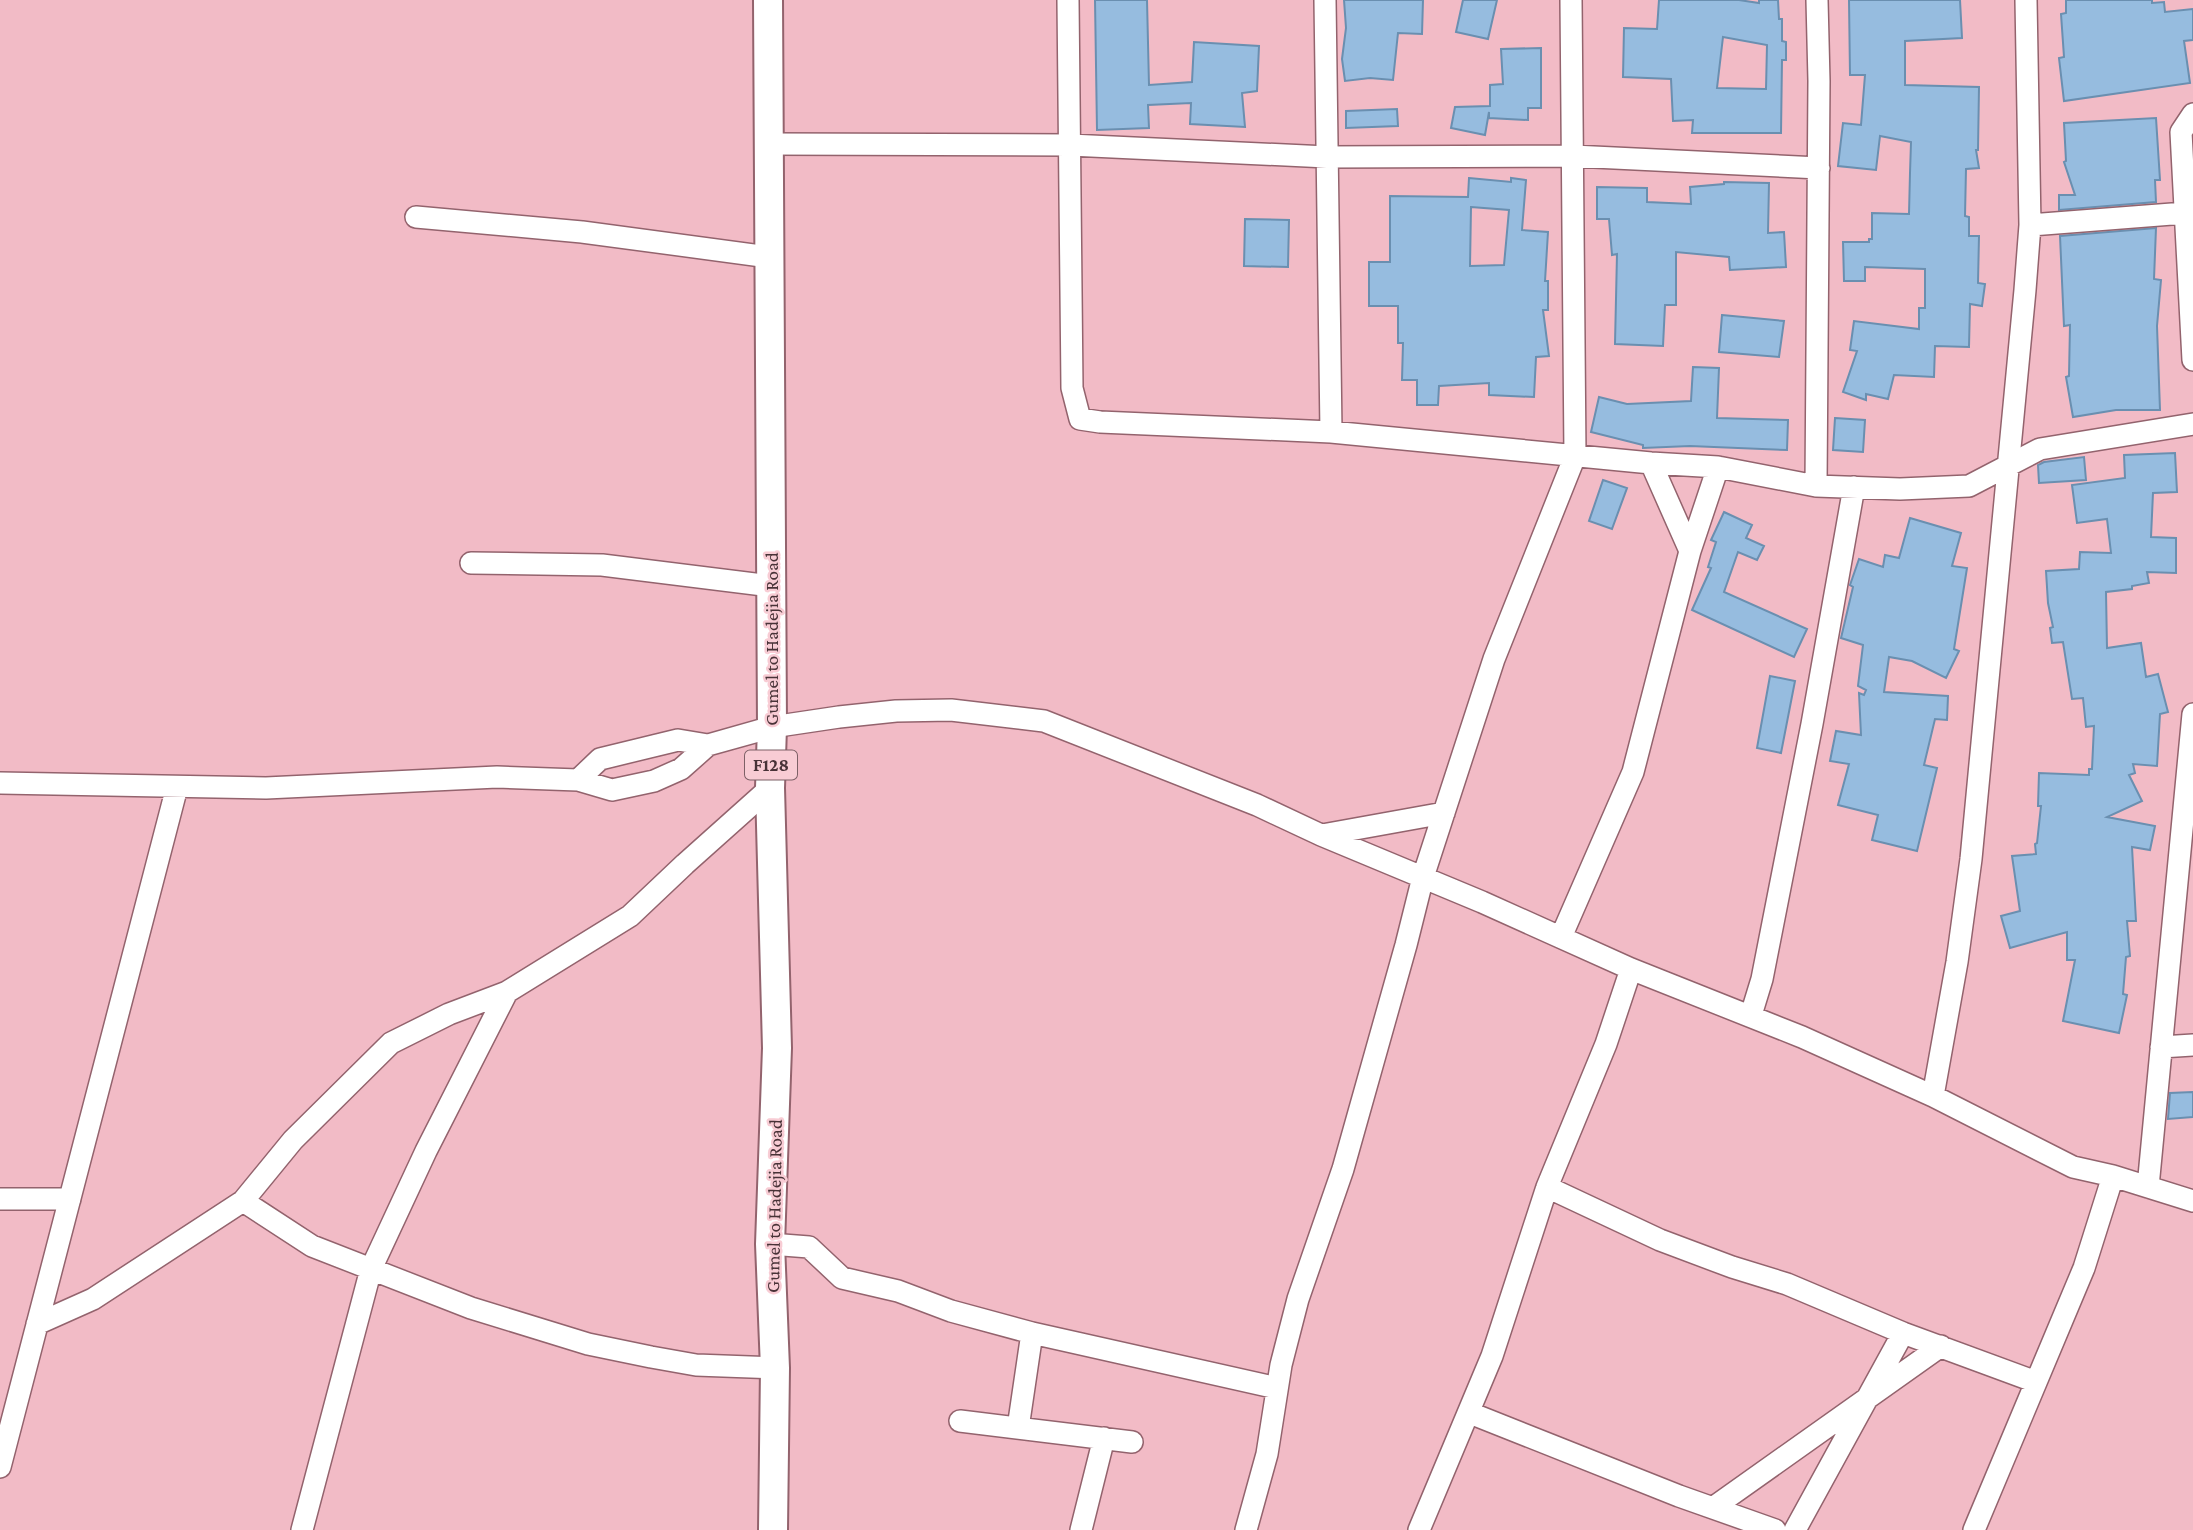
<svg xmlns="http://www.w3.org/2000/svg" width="2193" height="1530" font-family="'Crimson Pro',serif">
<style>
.building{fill:#96bcdf;stroke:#6a8fb0;stroke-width:2;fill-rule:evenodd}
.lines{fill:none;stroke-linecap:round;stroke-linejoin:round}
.minor-casing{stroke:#93636d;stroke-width:24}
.major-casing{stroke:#93636d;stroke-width:32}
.minor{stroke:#fff;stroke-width:21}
.major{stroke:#fff;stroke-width:28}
.labels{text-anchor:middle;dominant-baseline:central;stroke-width:5;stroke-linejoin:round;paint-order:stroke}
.shield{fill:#f8ccd4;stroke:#7d6066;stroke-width:2}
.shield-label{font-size:18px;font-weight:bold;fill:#483237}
.street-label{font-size:19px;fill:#483237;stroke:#f8ccd4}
</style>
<rect width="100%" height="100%" fill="#f2bbc6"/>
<!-- building -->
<path class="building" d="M1095,0H1147L1149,85L1192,82L1194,42L1259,46L1257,91L1242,93L1245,127L1190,124L1191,103L1148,105L1149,128L1097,130Z
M1344,0H1423L1422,34L1398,33L1393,80L1370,78L1345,81L1342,59L1346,28Z
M1463,0H1497L1488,39L1456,32Z
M1659,0H1739L1759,3V0H1778L1779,19H1782V41L1786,42V60H1782L1781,133H1692L1693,120L1673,121L1671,79L1623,77L1624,28L1657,29ZM1723,37L1767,45L1766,89L1717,88Z
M1849,0H1960L1962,38L1905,41V85L1979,87L1978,150H1976L1979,168L1966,169L1965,216L1969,217V236H1979L1978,283L1985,284L1982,306L1970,304L1969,347L1935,346L1934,377L1894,375L1888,399L1866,394V400L1843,392L1857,351L1850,350L1854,321L1919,329V308H1925V269L1865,267V281H1844L1843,242H1869V239H1872V213L1909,214L1910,173L1911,142L1880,136L1876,170L1838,166L1843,123L1861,125L1865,75H1850Z
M2066,0H2152V3L2164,2L2165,12L2193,9V40L2184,41L2190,83L2064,101L2059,58L2064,57L2061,14L2066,13Z
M1541,48V108H1528V120L1489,118V112L1485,135L1451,128L1455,107L1490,106V85L1503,84L1501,49Z
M1397,109L1398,126L1346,128V111Z
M2156,118L2160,180H2155L2156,202L2059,210V195H2075L2064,162L2066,161L2064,123Z
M1469,178L1511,182V178L1526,180L1522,230L1548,232L1545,281H1548V310H1543L1549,356L1536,357L1534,397L1489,395V383L1439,386L1438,405H1417V380H1402L1403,343H1398V306H1369V262H1390V196L1468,197ZM1471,207L1509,210L1504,265L1470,266Z
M1724,182L1769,183L1768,233L1784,232L1786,267L1730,270L1729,257L1676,252V305H1665L1663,346L1615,344L1617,254L1612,255L1609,219H1597V187L1647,188V202L1691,204L1690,187L1724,184Z
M1245,219L1289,220L1288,267L1244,266Z
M2156,228L2154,279L2161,280L2157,326L2160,410H2116L2073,417L2066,377L2069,376L2070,325L2064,326L2060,236Z
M1722,315L1784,321L1779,357L1719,352Z
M1693,367L1719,368L1717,418L1788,420L1787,450L1690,446L1643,448V445L1591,432L1599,397L1627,404L1691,401Z
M1835,418L1865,420L1863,452L1833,450Z
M2175,453L2177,492L2153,493L2151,537L2176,538V573L2147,572L2149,583L2132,586V589L2106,592L2107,648L2141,643L2146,677L2158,674L2168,712L2160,714L2157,766L2133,764L2135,773L2129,775L2142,801L2107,817L2155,826L2150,850L2132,847L2136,921H2127L2130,956L2126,957L2123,994L2127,995L2119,1033L2063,1021L2075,960H2067V932L2010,948L2001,916L2020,911L2012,856L2036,854L2035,844L2037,843L2041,806H2038L2039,773L2089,775V769H2092L2094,726L2086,727L2083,698L2072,699L2063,642L2052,643L2050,628L2053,627L2048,603L2046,571L2079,569L2080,552L2111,553L2107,519L2077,523L2072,485L2125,478L2124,455Z
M2084,457L2086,480L2039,483L2038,465L2044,462Z
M1603,480L1627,488L1612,529L1589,521Z
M1724,512L1752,525L1746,538L1764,546L1757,560L1738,552L1724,592L1807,629L1794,657L1692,610L1711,568L1708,567L1716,542L1711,540Z
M1910,518L1961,533L1952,566L1967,568L1954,649L1959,651L1946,678L1912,661L1889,657L1884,692L1948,696L1947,720L1935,719L1924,765L1937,768L1917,851L1872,840L1878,815L1838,805L1849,764L1830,761L1836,731L1861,735L1859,693L1864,695L1866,690L1858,686L1863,645L1841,638L1853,587L1850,585L1859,559L1883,567L1885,555L1899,558Z
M1770,676L1795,681L1781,753L1757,748Z
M2193,1092V1117L2168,1119L2170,1093Z"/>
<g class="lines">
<defs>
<path id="minor" d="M1068,0L1072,388L1080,419L1100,422L1331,432L1651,463L1718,467L1816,486L1900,489L1969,486L2040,449L2193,424
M1325,0L1331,432
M2193,114L2181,132L2193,360
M770,144L1070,145L1327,157L1573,156L1819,168
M416,217L582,232L769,257
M2030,225L2185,213
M1651,463L1690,551
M1816,486L1819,81L1817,0
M471,563L602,565L771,586
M578,780L600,759L678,740L708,745L772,727L839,717L896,711L951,710L1044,721L1257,805L1321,835L1482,902L1631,969L1802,1037L1933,1096L2073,1167L2113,1176L2193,1201
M0,783L266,788L497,777L578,780L612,790L654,781L681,769L708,745
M1322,835L1444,813
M1561,937L1633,772L1690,551L1718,467
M1751,1015L1762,979L1812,724L1854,487
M2161,1047L2193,1045
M1933,1096L1957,962L1971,859L2025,290L2030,225L2026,0
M1547,1187L1660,1240L1732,1267L1787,1284L1903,1333L2036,1382
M2148,1187L2193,714
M0,1199H70
M243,1201L312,1246L471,1308L588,1344L651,1357L696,1365L775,1368
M770,1244L809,1247L842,1278L898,1291L951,1311L1032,1333L1277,1388
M37,1324L93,1299L243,1201L293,1140L391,1043L449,1014L507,992L630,916L685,864L770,788
M1470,1413L1679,1496L1775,1530
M960,1421L1132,1442
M1018,1428L1032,1333
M0,1467L177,787
M1714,1507L1941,1346
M302,1530L371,1269L426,1151L507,992
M1081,1530L1104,1438
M1246,1530L1267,1454L1281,1365L1298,1299L1343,1169L1406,945L1423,877L1494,659L1575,456L1571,0
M1419,1530L1492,1356L1547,1187L1606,1044L1631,969
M1795,1530L1903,1333
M1974,1530L2084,1268L2113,1176"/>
<path id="major" d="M768,0L772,727L770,788L777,1048L770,1244L775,1368L773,1530"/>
</defs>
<!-- minor casing -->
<use href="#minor" class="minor-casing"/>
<!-- major casing -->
<use href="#major" class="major-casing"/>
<!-- minor -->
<use href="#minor" class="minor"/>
<!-- major -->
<use href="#major" class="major"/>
</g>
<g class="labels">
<!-- shield labels -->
<rect class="shield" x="745" y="750.5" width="52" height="29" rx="5"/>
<g class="shield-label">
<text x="771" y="765">F128</text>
</g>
<!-- street labels -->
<g class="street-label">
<text transform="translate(771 639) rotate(-90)">Gumel to Hadejia Road</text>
<text transform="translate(774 1206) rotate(-89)">Gumel to Hadejia Road</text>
</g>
</g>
</svg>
